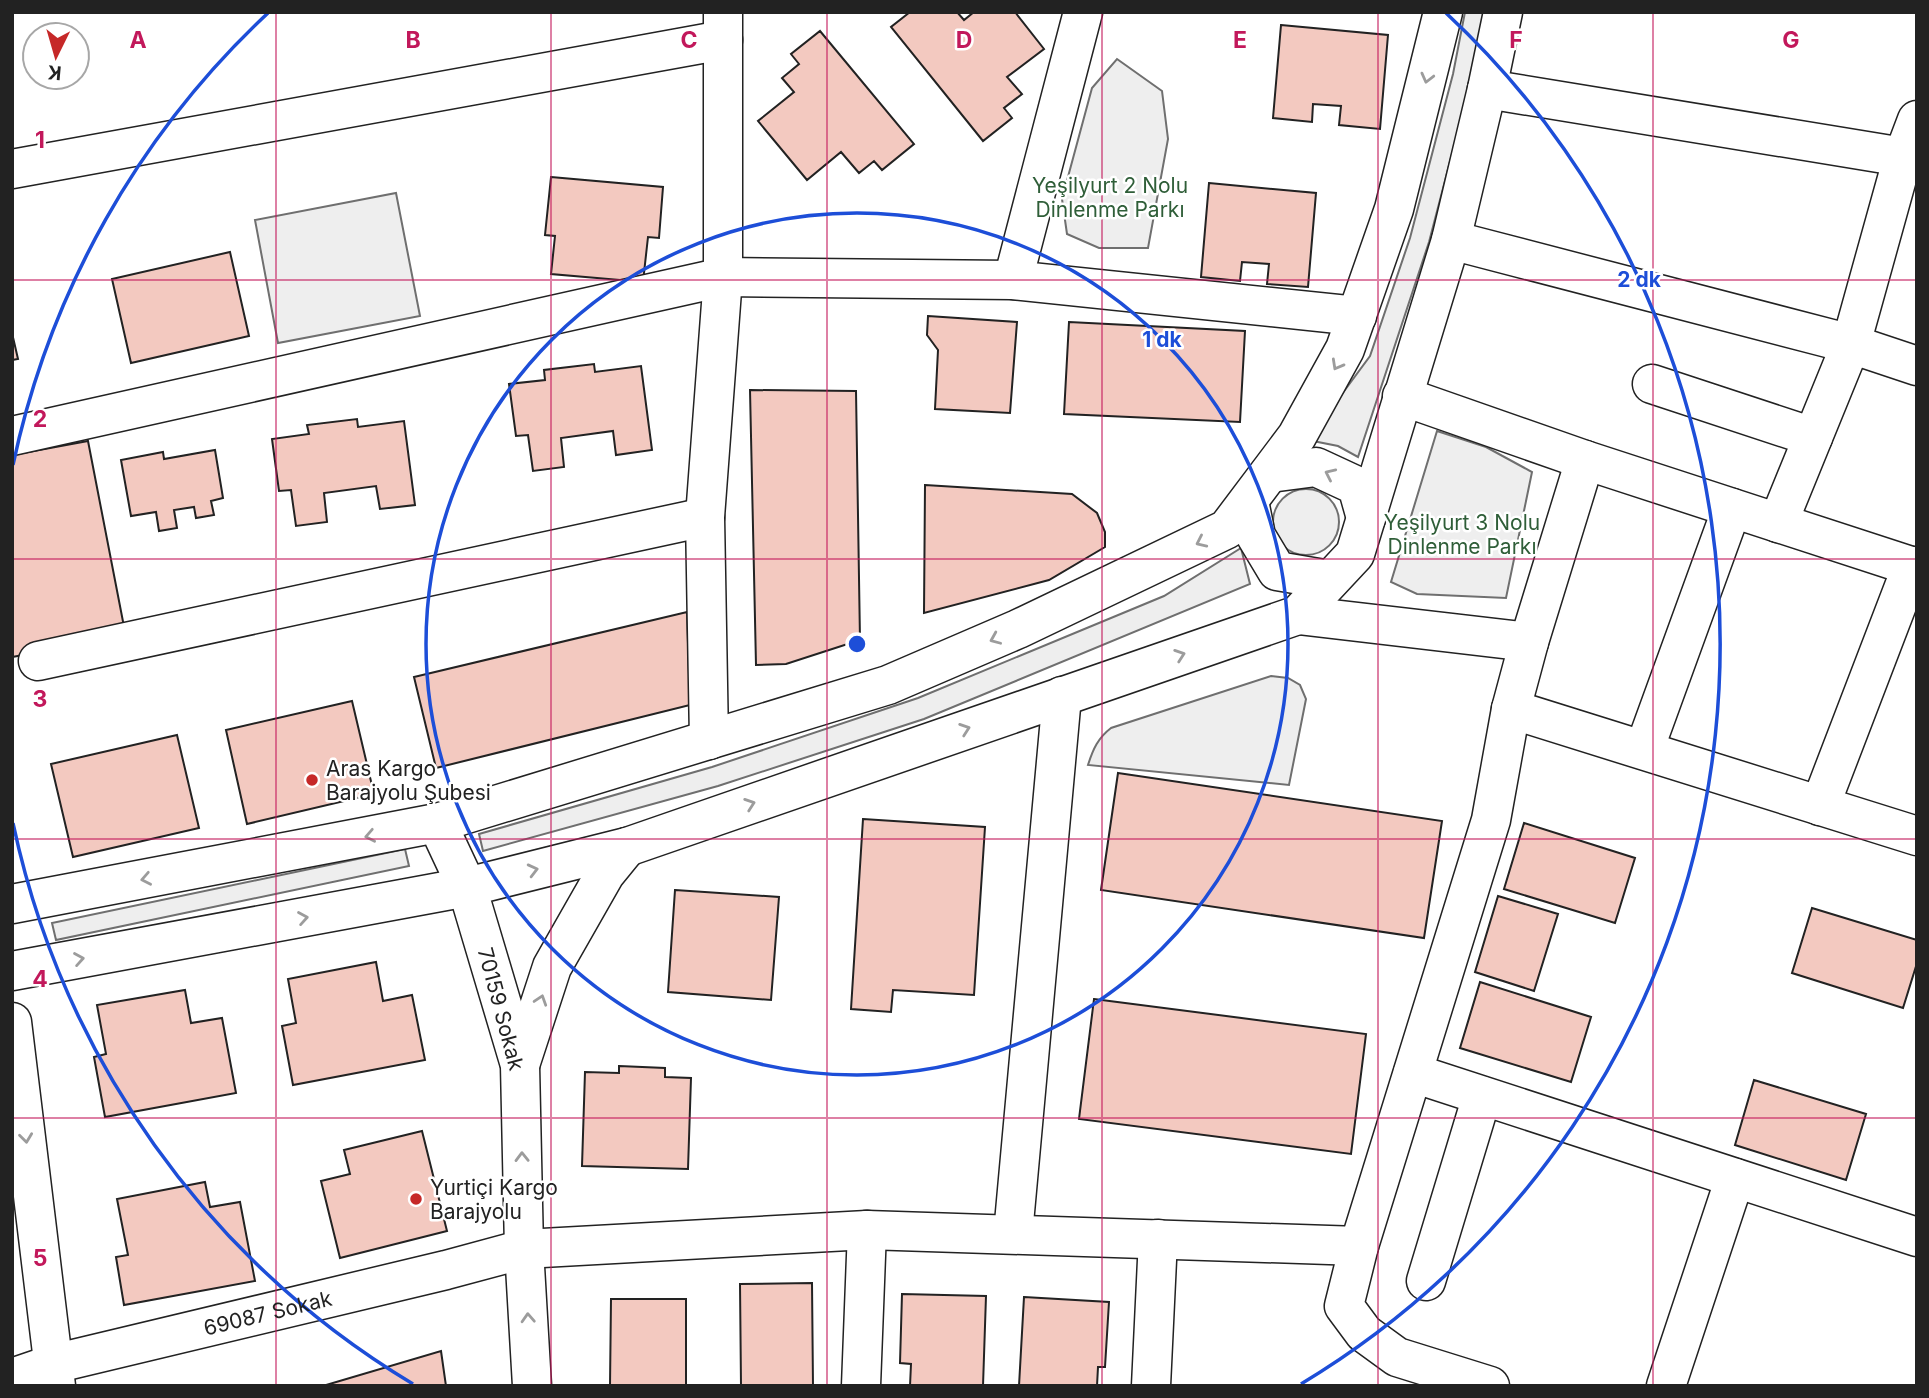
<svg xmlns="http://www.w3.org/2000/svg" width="1929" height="1398" font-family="Inter,sans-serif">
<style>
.green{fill:#eee;stroke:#6f6f6f;stroke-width:2}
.building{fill:#f3c9c0;stroke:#222;stroke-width:2}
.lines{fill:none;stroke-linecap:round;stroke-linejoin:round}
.minor-casing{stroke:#222;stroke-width:41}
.major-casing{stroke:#222;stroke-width:41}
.minor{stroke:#fff;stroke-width:38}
.major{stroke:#fff;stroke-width:38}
.oneway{stroke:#9c9c9c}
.grid{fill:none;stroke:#c2185b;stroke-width:2;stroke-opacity:0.55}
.ring{fill:none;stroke:#1d4ed8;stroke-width:3.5}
.poi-dot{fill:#c62828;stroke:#fff;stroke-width:2.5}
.labels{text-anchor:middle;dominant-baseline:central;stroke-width:5;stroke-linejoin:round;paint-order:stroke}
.park-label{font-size:21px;fill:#2f5e38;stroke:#fff}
.poi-label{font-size:21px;fill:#222;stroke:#fff;text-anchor:start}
.street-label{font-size:21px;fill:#222;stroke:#fff}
.grid-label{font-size:23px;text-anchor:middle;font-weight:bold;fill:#c2185b;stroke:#fff;stroke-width:5;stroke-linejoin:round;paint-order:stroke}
.centre{fill:#1d4ed8;stroke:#fff;stroke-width:3.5}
.ring-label{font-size:21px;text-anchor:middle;font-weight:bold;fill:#1d4ed8;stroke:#fff;stroke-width:5;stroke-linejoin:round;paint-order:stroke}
</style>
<rect width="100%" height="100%" fill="#fff"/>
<!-- green -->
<path class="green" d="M1465,12H1485L1471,81L1429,242L1358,457L1338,446L1308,440L1370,356L1410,238L1453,74Z
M1117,59L1162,91L1168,139L1148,248H1099L1067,234L1062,199L1092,88Z
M396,193L420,316L278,343L255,220Z
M1437,431L1486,447L1532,472L1506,598L1417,594L1391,582Z
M1273 522a33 33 0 1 1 66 0a33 33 0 1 1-66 0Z
M1241,548L1250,584L924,719L718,786L483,851L479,834L712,767L918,698L1164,596Z
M1271,676L1288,678L1300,685L1306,699L1289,785L1088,765C1093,749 1098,738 1111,728Z
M405,849L409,866L56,940L52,923Z"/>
<!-- building -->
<path class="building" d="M910,12H957L964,20L974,12H1015L1044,49L1007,77L1022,94L1004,108L1012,118L983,141L891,27Z
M1281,25L1388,35L1380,129L1339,125L1341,106L1313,104L1312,122L1273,118Z
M820,31L914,144L882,170L874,161L859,173L841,152L807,180L758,121L794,92L782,78L799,64L791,54Z
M551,177L663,187L659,238L648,237L643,282L551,274L555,236L545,235Z
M1209,183L1316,193L1308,287L1267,284L1269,264L1242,262L1240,281L1201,277Z
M230,252L249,336L131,363L112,279Z
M928,316L1017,322L1010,413L935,409L938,350L927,335Z
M1069,322L1245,331L1240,422L1064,414Z
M12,333L18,359L12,360Z
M594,364L595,372L641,366L652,450L616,455L613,431L561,438L564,467L533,471L528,435L516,436L509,384L545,380L544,370Z
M750,390L856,391L860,640L786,664L756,665Z
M357,419L358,427L404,421L415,505L380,509L376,486L324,493L327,522L296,526L291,490L279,491L272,439L309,434L307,425Z
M88,441L126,637L12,657V455Z
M215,450L223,498L211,501L214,515L196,518L194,507L174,510L177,528L159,531L156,512L131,516L121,460L163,452L164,459Z
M925,485L1072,494L1097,513L1105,532V547L1049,580L924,613Z
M687,612L690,705L436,768L414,677Z
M352,701L374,794L247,824L226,730Z
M177,735L199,828L73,857L51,764Z
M1118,773L1442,821L1424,938L1101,890Z
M863,819L985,827L974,995L893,990L891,1012L851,1009Z
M1524,823L1635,858L1615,923L1504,889Z
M675,890L779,897L771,1000L668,992Z
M1498,896L1558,914L1534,991L1475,972Z
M1812,908L1917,940V963L1903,1008L1792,973Z
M376,962L383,1001L412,995L425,1060L293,1085L282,1026L296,1023L288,979Z
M1480,982L1591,1017L1571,1082L1460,1048Z
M185,990L191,1023L222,1018L236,1093L105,1117L94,1057L106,1054L97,1005Z
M1094,999L1366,1034L1351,1154L1079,1119Z
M619,1066L665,1068V1077L691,1078L688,1169L582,1166L585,1072L619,1073Z
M1754,1080L1866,1114L1846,1180L1735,1145Z
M422,1131L447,1231L340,1258L321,1181L350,1174L344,1150Z
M205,1182L210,1207L240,1202L255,1281L124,1305L116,1257L128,1255L117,1199Z
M812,1283L813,1386H741L740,1284Z
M902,1294L986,1296L983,1386H910L911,1364L900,1363Z
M1024,1297L1109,1302L1105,1367H1098L1097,1386H1019Z
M611,1299H686V1386H610Z
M441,1351L446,1386H326V1385Z"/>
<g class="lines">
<defs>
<g id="minor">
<path d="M1487,89L1903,157L1917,161"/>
<path d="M12,169L723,40"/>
<path d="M1451,240L1851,344L1917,366"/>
<path d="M1013,280L1083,12"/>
<path d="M1652,384L1813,437"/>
<path d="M1402,396L1585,460L1917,568"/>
<path d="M12,436L723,277L1013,280L1357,316"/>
<path d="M1270,473L1316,467L1357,486L1366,518"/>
<path d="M1249,501L1256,536L1277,571L1330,580"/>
<path d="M1778,523L1851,344L1903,157L1917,120"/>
<path d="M1298,615L1529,642"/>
<path d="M38,661L705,517"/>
<path d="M1511,709L1917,836"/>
<path d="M709,740L705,517L723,277V12"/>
<path d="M1644,750L1732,508"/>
<path d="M1820,806L1912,566"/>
<path d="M437,823L888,685L1018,629L1227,529L1297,436L1345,349L1394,209L1443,12"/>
<path d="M520,1065L552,967L605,874L627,847"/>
<path d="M1413,1073L1917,1237"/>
<path d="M1013,1234L1062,696"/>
<path d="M1426,1281L1482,1096"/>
<path id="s1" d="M12,1378L53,1364L446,1270L524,1249L867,1230L1359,1246"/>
<path d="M532,1386L524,1249L520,1065L467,887L627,847L1298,615L1355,554L1451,240L1487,89L1503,12"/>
<path d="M861,1386L867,1230"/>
<path d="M1151,1386L1158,1239"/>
<path d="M1490,1386L1397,1357L1364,1333L1344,1306L1359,1246L1491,820L1511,709L1529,642L1585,460"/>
<path d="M1666,1386L1735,1178"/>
</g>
<path id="major" d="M12,904L437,823L467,887L12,971
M12,1022L56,1386"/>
</defs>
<!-- minor casing -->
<use href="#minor" class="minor-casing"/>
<!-- major casing -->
<use href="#major" class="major-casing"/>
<!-- minor -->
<use href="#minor" class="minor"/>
<!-- major -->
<use href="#major" class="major"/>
</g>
<!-- one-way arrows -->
<defs><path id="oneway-chevron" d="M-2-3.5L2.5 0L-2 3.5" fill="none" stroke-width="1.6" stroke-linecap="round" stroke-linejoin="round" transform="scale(1.75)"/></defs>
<g class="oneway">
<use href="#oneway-chevron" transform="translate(1427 78) rotate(104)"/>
<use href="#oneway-chevron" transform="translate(1337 365) rotate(119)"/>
<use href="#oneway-chevron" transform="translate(1330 474) rotate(-155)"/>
<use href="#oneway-chevron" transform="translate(1201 542) rotate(155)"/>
<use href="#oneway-chevron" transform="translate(995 639) rotate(157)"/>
<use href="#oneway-chevron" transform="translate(1180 655) rotate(-19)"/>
<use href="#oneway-chevron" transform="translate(965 729) rotate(-19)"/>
<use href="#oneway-chevron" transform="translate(750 804) rotate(-19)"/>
<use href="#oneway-chevron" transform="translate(370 836) rotate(169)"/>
<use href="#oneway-chevron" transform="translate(533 870) rotate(-14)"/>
<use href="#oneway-chevron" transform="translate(146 879) rotate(169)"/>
<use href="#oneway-chevron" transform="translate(303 918) rotate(-10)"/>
<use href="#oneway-chevron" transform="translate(79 959) rotate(-10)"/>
<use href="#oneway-chevron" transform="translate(541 1000) rotate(-72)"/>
<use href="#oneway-chevron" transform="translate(26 1138) rotate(83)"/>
<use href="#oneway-chevron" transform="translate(522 1157) rotate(-91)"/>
<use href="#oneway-chevron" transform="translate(528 1318) rotate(-93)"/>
</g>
<!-- grid -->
<path class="grid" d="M276,12V1386M551,12V1386M827,12V1386M1102,12V1386M1378,12V1386M1653,12V1386M12,280H1917M12,559H1917M12,839H1917M12,1118H1917"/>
<!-- distance rings -->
<g class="ring">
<circle cx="857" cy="644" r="431"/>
<path d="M413 1384A863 863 0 0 1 13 823M13 465A863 863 0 0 1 268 13M1446 13A863 863 0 0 1 1301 1384"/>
</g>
<!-- markers -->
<g class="poi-dot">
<circle cx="312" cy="780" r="7"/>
<circle cx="416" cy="1199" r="7"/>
</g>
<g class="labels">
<!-- park labels -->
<g class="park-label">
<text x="1110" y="185">Yeşilyurt 2 Nolu<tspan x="1110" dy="24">Dinlenme Parkı</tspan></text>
<text x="1462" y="522">Yeşilyurt 3 Nolu<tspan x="1462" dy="24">Dinlenme Parkı</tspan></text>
</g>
<!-- poi labels -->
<g class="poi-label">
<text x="326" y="768">Aras Kargo<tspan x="326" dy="24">Barajyolu Şubesi</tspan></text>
<text x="430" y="1187">Yurtiçi Kargo<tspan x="430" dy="24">Barajyolu</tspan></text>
</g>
<!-- street labels -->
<g class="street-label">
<text transform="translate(501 1009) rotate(75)">70159 Sokak</text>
<text stroke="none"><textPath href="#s1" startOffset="264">69087 Sokak</textPath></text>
</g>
</g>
<g class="grid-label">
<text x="138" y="48">A</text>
<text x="413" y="48">B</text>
<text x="689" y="48">C</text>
<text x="964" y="48">D</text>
<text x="1240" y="48">E</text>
<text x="1516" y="48">F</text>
<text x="1791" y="48">G</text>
<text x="40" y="148">1</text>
<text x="40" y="427">2</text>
<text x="40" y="707">3</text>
<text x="40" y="987">4</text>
<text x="40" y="1266">5</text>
</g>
<circle cx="857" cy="644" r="10" class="centre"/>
<g class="ring-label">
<text x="1639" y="287">2 dk</text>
<text x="1162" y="347">1 dk</text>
</g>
<!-- border -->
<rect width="1929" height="1398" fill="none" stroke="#222222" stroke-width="28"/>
<!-- north arrow -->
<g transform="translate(56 56) rotate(185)"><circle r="33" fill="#ffffff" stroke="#a7a7a7" stroke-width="2"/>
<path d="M0-5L12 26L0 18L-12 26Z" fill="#c62828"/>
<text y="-10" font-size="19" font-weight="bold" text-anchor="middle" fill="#222222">K</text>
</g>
</svg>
